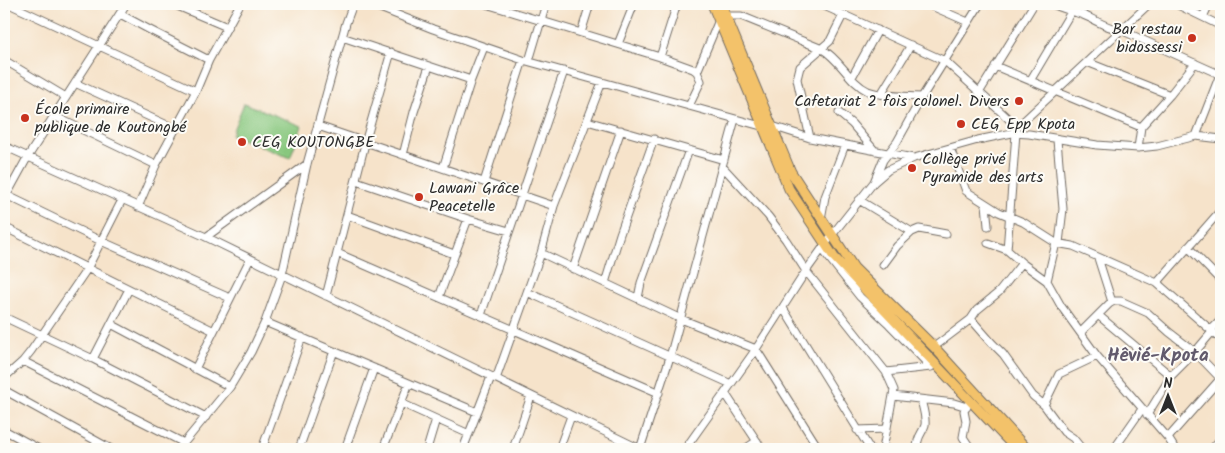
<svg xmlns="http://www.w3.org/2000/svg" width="1225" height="453" font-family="Kalam,sans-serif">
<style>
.green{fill:#88c77e;stroke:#5a7954}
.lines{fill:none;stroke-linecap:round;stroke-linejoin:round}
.minor-casing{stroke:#726b63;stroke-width:9}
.major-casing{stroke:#726b63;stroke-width:11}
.minor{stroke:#fff;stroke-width:7}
.major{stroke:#f3c26a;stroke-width:9}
.poi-dot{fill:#c8321e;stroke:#fdfcf7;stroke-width:2}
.labels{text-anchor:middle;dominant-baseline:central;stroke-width:4;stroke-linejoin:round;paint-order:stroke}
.poi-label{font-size:16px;fill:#2b2b2b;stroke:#fdfcf7;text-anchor:start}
.quarter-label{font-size:19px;font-weight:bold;fill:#625a6c;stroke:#fdfcf7}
</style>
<rect width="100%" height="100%" fill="#fdfcf7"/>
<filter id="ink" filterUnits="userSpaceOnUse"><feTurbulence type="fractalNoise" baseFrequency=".02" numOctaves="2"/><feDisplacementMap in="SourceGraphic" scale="10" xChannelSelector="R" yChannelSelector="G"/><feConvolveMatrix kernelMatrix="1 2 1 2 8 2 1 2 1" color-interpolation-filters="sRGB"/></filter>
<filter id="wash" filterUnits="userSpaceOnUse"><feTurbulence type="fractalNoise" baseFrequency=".0096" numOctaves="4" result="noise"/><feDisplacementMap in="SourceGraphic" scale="20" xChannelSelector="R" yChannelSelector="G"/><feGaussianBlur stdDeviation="1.12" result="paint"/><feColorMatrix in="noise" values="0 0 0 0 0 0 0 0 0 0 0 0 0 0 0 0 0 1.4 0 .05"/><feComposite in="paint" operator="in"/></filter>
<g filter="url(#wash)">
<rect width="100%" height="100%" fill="#f6e3ca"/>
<!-- green -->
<path class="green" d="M244,103L302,126L290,158L231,135Z"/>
</g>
<g filter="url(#ink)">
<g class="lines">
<defs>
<path id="minor" d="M9,4L196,91
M173,4L227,27
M370,4L433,29L523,60L761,126
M486,4L660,57L693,69L697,72L701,81L689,106
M820,4L945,61L1012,122L1016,133L1007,250
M927,4L968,22
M1052,4C1062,8 1072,11 1083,15C1096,20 1106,28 1121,30L1221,75
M1176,4L1221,26
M120,14L150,30L209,60
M727,16H741L822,49C840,59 850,83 868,91C884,97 905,96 922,97
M1203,17L1209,4
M581,33L590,4
M342,37L471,80
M618,44L634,4
M660,57L677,4
M4,60L66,97
M529,61L546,4
M1087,62L1170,95
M995,66L1141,127
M697,72L719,20
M852,77L878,30
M1030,81L1071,12
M75,83L176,129
M979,93L1034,4
M881,94L911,45
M839,113L852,124L875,151
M54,116L156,165
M587,121L724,160
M318,126L554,206
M772,126L810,138L913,158
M1015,129L1149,4
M1196,136L1221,72
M810,138L797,79L800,67L830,41L843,15
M1057,140L1063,209L1059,243
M4,146L206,237L640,449
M950,148L966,191L999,212L1023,222L1056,243L1073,246L1157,283L1221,339
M1138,148L1141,127L1170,95L1195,63
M403,155L414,112L429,66
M722,166L768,216L786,240L806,271L886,372L894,390L883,449
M443,168L471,80L484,47
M356,181L468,219L509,231
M484,182L523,60
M874,182L883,160L897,142L922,97L980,4
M4,194L101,241L230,298
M4,200L27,158L126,4
M859,200L912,232L897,246L883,265
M986,204L988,226
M138,207L156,165L196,91L209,60L240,4
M347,215L454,254
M821,219L825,197L845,145
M4,227L214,331
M912,232L919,229L946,234
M206,237L307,164
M988,243L1007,250L1022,263L1047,281L1061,306L1097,356L1168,438L1175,449
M1188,247L1221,281
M822,249L860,297L889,324L931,367
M337,253L659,393
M541,253L681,319L756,349L819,449
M1098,258L1112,302
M573,269L621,130
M1047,281L1056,243
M605,283L620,234L654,139
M1157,283L1221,210
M527,292L731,384
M326,296L367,136L391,52
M439,297L468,219
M638,298L641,283L689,150
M783,308L870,449
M481,315L564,71
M1098,315L1171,376
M4,317L93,359L206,417
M971,319L992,343L1003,354L1033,396L1044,405L1064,432L1073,438L1082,449
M265,322L477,412
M111,324L230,387
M1211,330L1221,320
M1081,332L1109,304L1114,301H1121L1148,313L1169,332L1195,352L1221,379
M934,347L971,319L977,310L999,292L1022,263
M93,359L129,289
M23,361L184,443
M195,369L250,259
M886,372L931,367
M4,378L23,361L31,351L87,269L122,200
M496,379L541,253L554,206L602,82
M4,390L111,449
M725,393L762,449
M893,396L954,403L967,407
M401,403L469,434
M969,403L964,411L966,421L963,437L971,449
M1044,405L1059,374L1097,356
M1147,415L1171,376L1195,352L1212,332
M4,430L39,449
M857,430L887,429
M1168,438L1221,378
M263,446L274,449
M179,449L230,387L251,352L265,322L282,275L307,164L346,23L353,4
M262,449L302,337
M299,449L334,351
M345,449L374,368
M383,449L409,383
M427,449L436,419
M463,449L491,377
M513,449L531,396
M559,449L571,416
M640,449L670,357L735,119
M685,449L756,349L806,271L832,235L874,182L888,170L914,158L978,140L1012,133L1029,134L1097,145L1138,148L1157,146L1196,136L1221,139
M745,449L757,441
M917,449C917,435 922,435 925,425C926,417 923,408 921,400
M1114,449L1142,409
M1212,449L1221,438"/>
<path id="major" d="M712,4L789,189L834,257L1016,449
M721,4L791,172L854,268L934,347L1027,449"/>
</defs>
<!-- minor casing -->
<use href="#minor" class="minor-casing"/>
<!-- major casing -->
<use href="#major" class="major-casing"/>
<!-- minor -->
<use href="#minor" class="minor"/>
<!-- major -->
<use href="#major" class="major"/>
</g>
</g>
<!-- markers -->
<g class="poi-dot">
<circle cx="1192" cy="38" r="5"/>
<circle cx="1019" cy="101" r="5"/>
<circle cx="25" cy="118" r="5"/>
<circle cx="961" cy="124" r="5"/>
<circle cx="242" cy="142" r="5"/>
<circle cx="912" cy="168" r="5"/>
<circle cx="419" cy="197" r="5"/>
</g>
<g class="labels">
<!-- poi labels -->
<g class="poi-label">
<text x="1182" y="29" text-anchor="end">Bar restau<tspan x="1182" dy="18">bidossessi</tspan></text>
<text x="1009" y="101" text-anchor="end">Cafetariat 2 fois colonel. Divers</text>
<text x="35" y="109">École primaire<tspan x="35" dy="18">publique de Koutongbé</tspan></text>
<text x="971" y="124">CEG Epp Kpota</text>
<text x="252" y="142">CEG KOUTONGBE</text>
<text x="922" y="159">Collège privé<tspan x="922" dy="18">Pyramide des arts</tspan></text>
<text x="429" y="188">Lawani Grâce<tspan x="429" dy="18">Peacetelle</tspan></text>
</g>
<!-- quarter labels -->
<g class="quarter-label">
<text x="1158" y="356">Hêvié-Kpota</text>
</g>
</g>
<!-- margin -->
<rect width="1225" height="453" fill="none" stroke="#fdfcf7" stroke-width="20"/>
<!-- north arrow -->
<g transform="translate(1168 396)" stroke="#fdfcf7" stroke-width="4" paint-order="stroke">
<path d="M0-4L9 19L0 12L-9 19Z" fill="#2b2b2b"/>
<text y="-8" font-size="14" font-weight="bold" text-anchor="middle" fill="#2b2b2b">N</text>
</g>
</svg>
